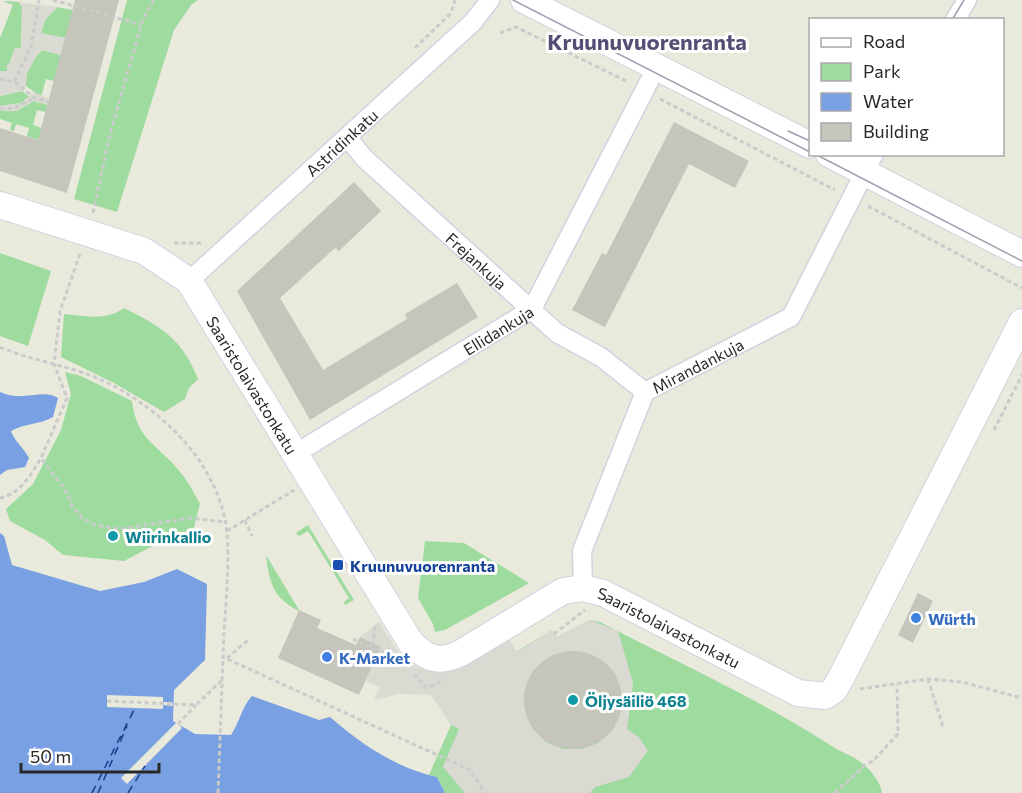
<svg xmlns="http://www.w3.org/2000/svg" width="1022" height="793" font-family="Commissioner,sans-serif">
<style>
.green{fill:#9ddb9e}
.plaza{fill:#dadad2;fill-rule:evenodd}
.water{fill:#78a0e2}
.pier{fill:#e9e9dc}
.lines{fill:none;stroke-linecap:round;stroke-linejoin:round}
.ferry{stroke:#1a3b8b;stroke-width:1.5;stroke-dasharray:8 6;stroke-linecap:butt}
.building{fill:#c5c5bb}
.street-casing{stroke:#d4d1e0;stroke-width:21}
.secondary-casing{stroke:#d4d1e0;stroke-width:28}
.path{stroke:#cbcbcb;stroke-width:3;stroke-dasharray:4.5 3;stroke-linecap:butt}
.street{stroke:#fff;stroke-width:18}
.secondary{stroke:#fff;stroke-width:26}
.tram{stroke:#a39fb1;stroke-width:1.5}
.culture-dot{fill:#0f9aa8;stroke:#fff;stroke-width:2}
.transit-dot{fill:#1a4fb4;stroke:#fff;stroke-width:2}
.shop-dot{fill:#3f7fe0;stroke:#fff;stroke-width:2}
.labels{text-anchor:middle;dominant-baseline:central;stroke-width:6;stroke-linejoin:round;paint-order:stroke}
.street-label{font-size:16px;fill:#282828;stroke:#fff}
.culture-label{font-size:16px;font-weight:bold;fill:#0d838f;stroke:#fff;text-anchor:start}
.transit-label{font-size:16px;font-weight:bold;fill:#164399;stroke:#fff;text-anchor:start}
.shop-label{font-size:16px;font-weight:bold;fill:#366cbe;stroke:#fff;text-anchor:start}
.district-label{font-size:22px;font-weight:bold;fill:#554e74;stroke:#fff}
</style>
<rect width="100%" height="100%" fill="#e9e9dc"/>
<!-- green -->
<path class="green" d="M127,0H198L191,5L174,30L117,212L74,199Z
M3,1L19,2L22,7L21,48H15L7,71H0V38L13,5Z
M57,7L73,10L66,38L41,34L45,20Z
M42,50L61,55L54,81L46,79L41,97L26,86C23,73 33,59 42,50Z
M22,91L30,97L21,103L0,106V96Z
M34,101L48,105L46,112L37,110L33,125L42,128L38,140L27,136L29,128L16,124L14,131L10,130L12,123L0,119V111H9Z
M0,253L51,271L28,346L0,336Z
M124,308C161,327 182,338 198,379L189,388L185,399L164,412L114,383L61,357L64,314C85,316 107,321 124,308Z
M65,372L81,376L132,401C137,441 158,444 180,472C188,481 194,493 200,504L189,546L170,537L124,561L63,555L45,540L10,521L6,509L33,484L61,430L71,394Z
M308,525L354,600L345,605L344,602L349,598L308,531L299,536L296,533Z
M425,541L464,543L529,583L445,630L435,632L433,624L418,598Z
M266,555L299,610V611C273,598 269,582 266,555Z
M590,620L600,622C677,662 757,698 830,745C840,752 852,755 862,763C870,769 881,783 882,793H445L437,777L429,775L451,725L431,694L465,683L552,630L557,637Z"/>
<!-- plaza -->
<path class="plaza" d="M19,2L57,7L45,20L41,33L66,38L61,55L42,50L37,55L27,74L26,86L22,91L0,96V71H8L6,66L12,60L15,48H21L22,7Z
M34,92L49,99L48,105L34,101L17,111H0V106L21,103Z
M590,620L618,631L633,683L627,729L639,737L648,751L629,777L595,787L590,793H465L443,767L459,729L451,725L431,695L399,694L374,700L380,687L366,681L380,647L360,637L379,622L403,660L422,669L431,670L506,633L517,652L552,630L557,637ZM565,652H583L599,659L613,671L620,688V714L612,731L598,743L581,749H563L546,742L533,729L526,713L524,695L534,670L548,658Z"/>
<!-- water -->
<path class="water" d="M0,392C23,403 42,388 58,398L53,417C39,425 25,423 11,431C14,441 24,448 29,458L25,467L7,470L0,475Z
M0,533L4,536L12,565L100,591L144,582L177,569L207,584L205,660L174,690L173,721L195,734L231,735C240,722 241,708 252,696L319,720L330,717C361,744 396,768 437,777L445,793H0Z"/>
<!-- pier -->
<path class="pier" d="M107,695L163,697V702H172L173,706L163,705V709L107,707Z
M177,722L182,728L127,784L121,778Z"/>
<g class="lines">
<!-- ferry -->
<path class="ferry" d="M92,793L135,708
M98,793L127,726
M128,793L145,766"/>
</g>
<!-- building -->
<path class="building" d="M75,0H119L67,193L0,171V128L38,140Z
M674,122L749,161L735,188L689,164L605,327L572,310L602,253L606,255Z
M354,182L381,211L339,251L335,248L280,298L323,370L407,319L405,314L457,283L478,317L310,420L237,291Z
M918,593L933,601L913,643L898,635Z
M299,610L321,620L317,628L356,645L360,637L381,647L359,695L278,658Z
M524 700a49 49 0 1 1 98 0a49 49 0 1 1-98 0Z"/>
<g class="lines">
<defs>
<g id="street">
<path d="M955,20L967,0"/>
<path id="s1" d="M348,138L364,158L557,333L601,357L645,392"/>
<path id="s2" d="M189,281L473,22L490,0"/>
<path id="s3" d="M295,454L532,309L656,68"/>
<path id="s4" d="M583,588L582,551L645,392L791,317L874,154"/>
</g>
<g id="secondary">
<path d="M524,0L810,145"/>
<path d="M829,154L1022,254"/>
<path id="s5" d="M0,205L144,251L189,281L411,643C428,660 439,663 461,653L563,591L583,588L603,593L798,693L825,696L834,690L841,678L1022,322"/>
</g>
</defs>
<!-- street casing -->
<use href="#street" class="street-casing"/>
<!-- secondary casing -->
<use href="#secondary" class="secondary-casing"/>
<!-- path -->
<path class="path" d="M53,0L141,25
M500,33L516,27L628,82
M415,48L451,13L455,0
M0,79L14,82L31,47L39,0
M15,82L35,98L49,102
M660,99L835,190
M0,109L14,108L35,98
M868,206L1022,288
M93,213L110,134L143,19L154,0
M174,243H203
M80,254L60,311L54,364L67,398L41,458L68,494L72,506L82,518L95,525L120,529L190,518L224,522
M0,347C29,360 62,364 92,376C154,401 220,461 227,533C230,573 224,616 223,657L470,770L485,793
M994,430L1022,375
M0,498C20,494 31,475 41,458
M245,520L252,536
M227,531L294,490
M375,626L373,648L386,653L389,648
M554,634L585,610
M353,639L373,648L371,652
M227,658L248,640
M414,674L427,688L440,682
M928,679L943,727
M860,689L928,679L962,682L1022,698
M107,701L196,705L222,680
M178,724L196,705
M218,793L223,657
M835,793L865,765L873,761L898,734L897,685"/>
<!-- street -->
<use href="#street" class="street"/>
<!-- secondary -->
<use href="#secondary" class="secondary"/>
<!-- tram -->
<path class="tram" d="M513,0L810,152
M952,20L964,0
M788,131L810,141
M815,154L1022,261"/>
</g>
<!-- markers -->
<g class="culture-dot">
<circle cx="113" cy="536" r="6"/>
<circle cx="573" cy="700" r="6"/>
</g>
<rect class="transit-dot" x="332" y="559" width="12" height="12" rx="3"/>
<g class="shop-dot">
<circle cx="916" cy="618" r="6"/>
<circle cx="327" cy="657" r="6"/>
</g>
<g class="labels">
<!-- street labels -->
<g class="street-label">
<text stroke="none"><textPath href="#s2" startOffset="206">Astridinkatu</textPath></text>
<text stroke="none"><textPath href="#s1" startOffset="178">Frejankuja</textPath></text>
<text stroke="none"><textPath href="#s3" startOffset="238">Ellidankuja</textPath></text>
<text stroke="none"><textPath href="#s4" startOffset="267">Mirandankuja</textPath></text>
<text stroke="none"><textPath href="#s5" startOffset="327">Saaristolaivastonkatu</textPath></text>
<text stroke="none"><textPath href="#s5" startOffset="920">Saaristolaivastonkatu</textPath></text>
</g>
<!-- culture labels -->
<g class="culture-label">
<text x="125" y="536">Wiirinkallio</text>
<text x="585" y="700">Öljysäiliö 468</text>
</g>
<!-- transit labels -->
<g class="transit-label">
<text x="350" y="565">Kruunuvuorenranta</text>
</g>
<!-- shop labels -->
<g class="shop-label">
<text x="928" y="618">Würth</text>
<text x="339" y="657">K-Market</text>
</g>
<!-- district labels -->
<g class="district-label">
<text x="647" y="41">Kruunuvuorenranta</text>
</g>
</g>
<!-- legend -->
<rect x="809" y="18" width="195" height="138" fill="#ffffff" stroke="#a9a9a9" stroke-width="1.5"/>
<rect x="821" y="38" width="30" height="9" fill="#ffffff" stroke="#a9a9a9" stroke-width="1.5"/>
<text x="863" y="48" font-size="18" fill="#282828">Road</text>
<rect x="821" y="63" width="30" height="18" fill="#9ddb9e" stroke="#a9a9a9" stroke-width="1.5"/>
<text x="863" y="78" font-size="18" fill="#282828">Park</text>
<rect x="821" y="93" width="30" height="18" fill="#78a0e2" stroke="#a9a9a9" stroke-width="1.5"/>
<text x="863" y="108" font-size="18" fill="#282828">Water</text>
<rect x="821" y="123" width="30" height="18" fill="#c5c5bb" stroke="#a9a9a9" stroke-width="1.5"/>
<text x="863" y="138" font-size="18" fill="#282828">Building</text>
<!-- scale -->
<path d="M21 763v9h138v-9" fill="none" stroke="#282828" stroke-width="3"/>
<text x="30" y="763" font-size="18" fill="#282828" stroke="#ffffff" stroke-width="4.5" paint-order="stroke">50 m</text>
</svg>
